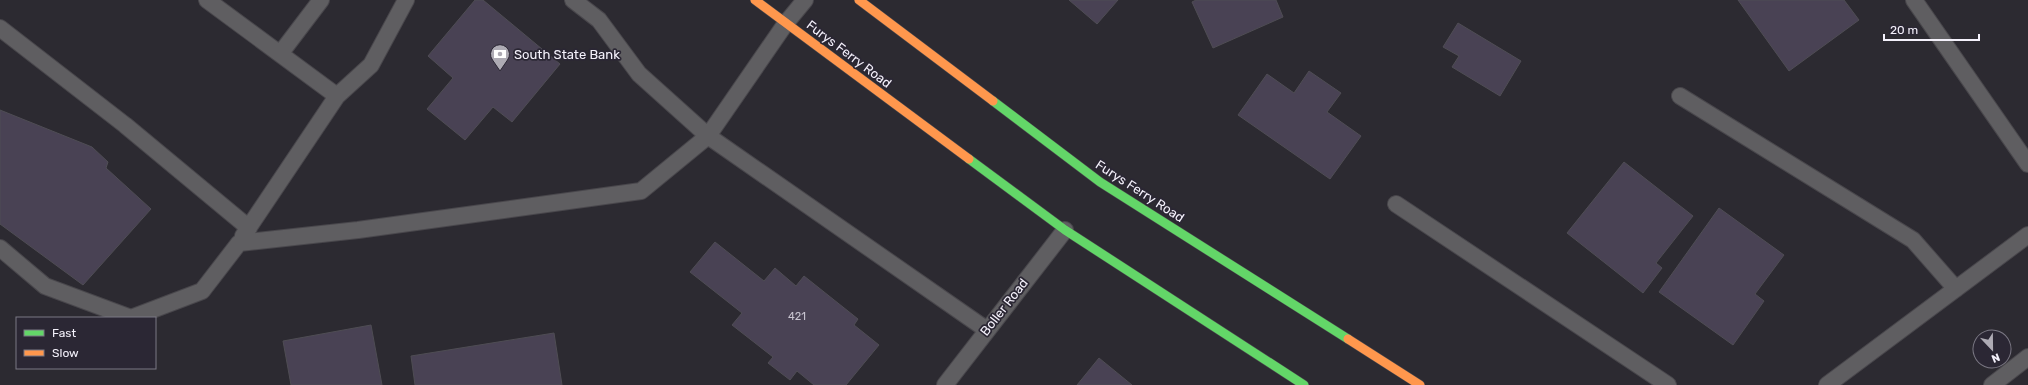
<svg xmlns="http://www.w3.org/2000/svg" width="2028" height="385" font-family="Rubik,sans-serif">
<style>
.building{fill:#494254;stroke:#4f4d54}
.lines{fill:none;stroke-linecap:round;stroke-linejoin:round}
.lane-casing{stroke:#49474c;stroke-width:18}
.fast-casing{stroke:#49474c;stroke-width:10}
.slow-casing{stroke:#49474c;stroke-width:10}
.lane{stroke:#5f5e61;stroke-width:16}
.fast{stroke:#63d668;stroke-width:9}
.slow{stroke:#ff974d;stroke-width:9}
.labels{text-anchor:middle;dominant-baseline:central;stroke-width:3.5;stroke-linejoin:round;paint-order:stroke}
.number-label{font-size:11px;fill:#c9c5d1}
.poi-label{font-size:13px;fill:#f4f1fb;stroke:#2b2734;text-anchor:start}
.street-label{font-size:13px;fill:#f4f1fb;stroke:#2b2734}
</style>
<rect width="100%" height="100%" fill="#2c2a31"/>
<!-- building -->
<path class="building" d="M475,0H483L560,64L512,122L493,107L465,140L427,109L453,78L428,56Z
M1069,0H1118L1097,24Z
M1196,0H1276L1283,17L1213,48L1192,2Z
M1738,0H1844L1859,20L1789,71Z
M1458,23L1521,61L1500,96L1452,67L1459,56L1443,47Z
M1309,71L1341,93L1327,112L1361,136L1330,179L1238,115L1267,74L1294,93Z
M0,110L92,147L108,162L106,168L151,209L83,285L0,224Z
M1624,162L1693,216L1656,263L1662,268L1643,293L1567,233Z
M1719,208L1784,255L1755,294L1764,301L1733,345L1659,292Z
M715,242L764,281L775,268L796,286L804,276L858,319L854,325L879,345L846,385H814L797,371L790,380L768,363L773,357L732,325L742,313L690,272Z
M371,325L382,385H291L283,341Z
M554,333L562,385H415L411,356Z
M1099,358L1132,385H1077Z"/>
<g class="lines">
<defs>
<path id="lane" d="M207,0L337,96L371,65L406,0
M573,0L599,20L639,74L708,136L987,330
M1914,0L2028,164
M0,28L125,125L249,228
M280,54L321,0
M1680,96L1913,240L1956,289
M1396,204L1668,385
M243,236L337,96
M0,248L45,286L131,318L202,291L239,243L358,230L641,191L708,136L786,23L805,0
M945,385L1065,230
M1827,385L2028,235
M1992,385L2028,357"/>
<path id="fast" d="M993,101L1100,182L1348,339
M969,159L1065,230L1304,385"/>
<path id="slow" d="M755,0L969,159
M859,0L993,101
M1348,339L1420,385"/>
</defs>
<!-- lane casing -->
<use href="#lane" class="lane-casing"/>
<!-- fast casing -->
<use href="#fast" class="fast-casing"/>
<!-- slow casing -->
<use href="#slow" class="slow-casing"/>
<!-- lane -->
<use href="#lane" class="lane"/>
<!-- fast -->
<use href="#fast" class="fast"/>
<!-- slow -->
<use href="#slow" class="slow"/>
</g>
<!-- icons -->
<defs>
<symbol id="bank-pin" viewBox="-11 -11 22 30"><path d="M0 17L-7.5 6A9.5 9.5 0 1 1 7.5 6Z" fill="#aeabb4" stroke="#2b2734"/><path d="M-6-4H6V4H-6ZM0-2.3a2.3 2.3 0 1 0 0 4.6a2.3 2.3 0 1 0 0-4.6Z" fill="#fff"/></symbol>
</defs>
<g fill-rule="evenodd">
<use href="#bank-pin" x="489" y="43" width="22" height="30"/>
</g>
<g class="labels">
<!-- number labels -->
<g class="number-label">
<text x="797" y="316">421</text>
</g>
<!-- poi labels -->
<g class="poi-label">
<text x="514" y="54">South State Bank</text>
</g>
<!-- street labels -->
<g class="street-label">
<text transform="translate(849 54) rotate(37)">Furys Ferry Road</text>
<text transform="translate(1140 191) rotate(33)">Furys Ferry Road</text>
<text transform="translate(1004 307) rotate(-52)">Boller Road</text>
</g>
</g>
<!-- legend -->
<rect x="16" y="317" width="140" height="52" fill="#2b2734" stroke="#7b7884"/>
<rect x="24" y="330" width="20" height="6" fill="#63d668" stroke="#7b7884"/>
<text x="52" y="337" font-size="12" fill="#f4f1fb">Fast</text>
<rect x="24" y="350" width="20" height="6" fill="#ff974d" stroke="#7b7884"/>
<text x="52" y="357" font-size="12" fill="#f4f1fb">Slow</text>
<!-- north arrow -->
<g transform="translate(1992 349) rotate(158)"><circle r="19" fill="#2b2734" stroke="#7b7884"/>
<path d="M0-3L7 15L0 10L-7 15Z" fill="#aeabb4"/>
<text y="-6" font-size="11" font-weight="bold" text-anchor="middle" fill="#f4f1fb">N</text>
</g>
<!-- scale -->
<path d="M1884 34v6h95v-6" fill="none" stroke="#f4f1fb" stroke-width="2"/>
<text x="1890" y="34" font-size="12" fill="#f4f1fb" stroke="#2b2734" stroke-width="3" paint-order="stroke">20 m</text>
</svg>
